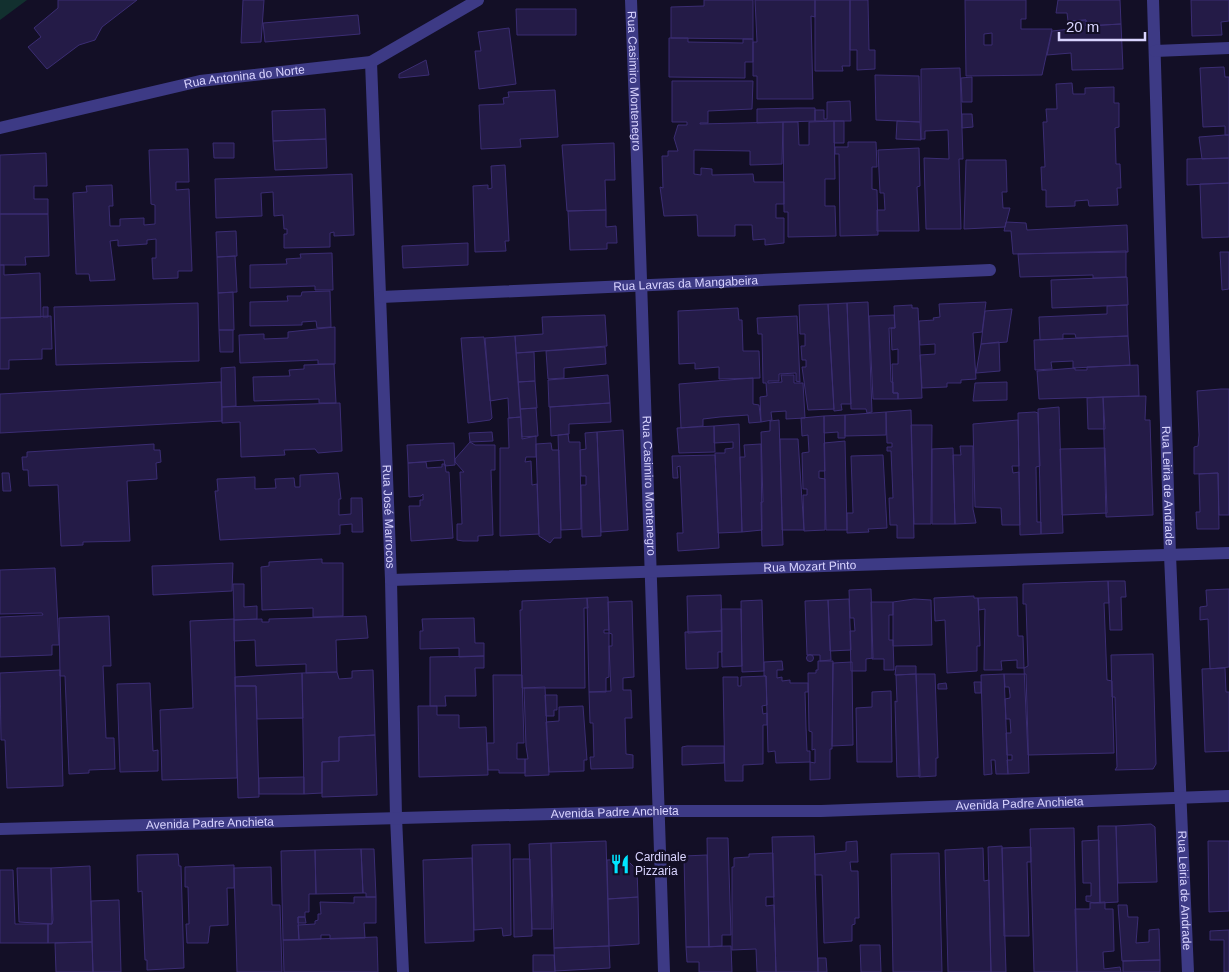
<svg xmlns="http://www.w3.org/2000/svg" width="1229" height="972" font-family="Arial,sans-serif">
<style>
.green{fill:#12302f}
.building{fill:#241b47;stroke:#3b2d73;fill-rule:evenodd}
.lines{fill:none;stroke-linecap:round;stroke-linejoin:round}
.minor{stroke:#3d3a85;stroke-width:12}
.tertiary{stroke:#3d3a85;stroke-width:12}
.labels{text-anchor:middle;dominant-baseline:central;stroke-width:5;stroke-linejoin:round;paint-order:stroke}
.street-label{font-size:12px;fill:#d9d4ff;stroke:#130f26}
.poi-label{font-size:12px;fill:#d9d4ff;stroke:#130f26;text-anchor:start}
</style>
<rect width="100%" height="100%" fill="#130f26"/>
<!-- green -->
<path class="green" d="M0,0H27L0,20Z"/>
<!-- building -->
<path class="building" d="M58,0H137L102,27L95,40L79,45L47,69L28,47L41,37L34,28L58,8Z
M243,0H264L261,42L241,43Z
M704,0H753V39L671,38V7L704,6Z
M755,0H815V17L811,16L813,99H757V76H753V42H757Z
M815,0H850V66H842L843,71H815Z
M850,0H868L869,50H875V69L857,70V50H850Z
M965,0H1026V19H1021V29H1052L1042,75L966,76ZM992,33V45H984V34Z
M1058,0H1120L1121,24L1086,26V20L1068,21L1067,13H1056Z
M1191,0H1229V21L1221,22L1222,35L1192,36Z
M516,9H576V35H517Z
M358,15L360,34L265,42L263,23Z
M1086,20V26L1121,24L1123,69L1072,70L1071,53L1047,55L1052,31L1071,29L1070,21Z
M509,28L516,84L479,89L475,51H481L478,32Z
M669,38H688V42L743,43V39H753V62H745V78L669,77Z
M426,60L429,75L399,78V74Z
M1224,67L1225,77H1229V135H1225V126L1203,127L1200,68Z
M960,68L963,159H959L961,229H926L924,158L949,159L948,130L925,131V139H921V69Z
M875,75L919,76L920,122L876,120Z
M972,77V102H962L961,78Z
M672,81H753L752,109L708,111V123H700V124L783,122L782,164L750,165V151L694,150V174L701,175V168L712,169V175L753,174L754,182H784V204H776V218H784V243L765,245V239L753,240L752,225H735V236H698L697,215L664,216L660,187L663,188L662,156H668V151H678L674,138L678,125H687V122H672Z
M1072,83L1073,94H1085V88L1114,87V103H1119V127L1115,128L1116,164H1120L1121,188H1117L1118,205L1089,206L1088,200L1075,201V206L1046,207V190H1042L1041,167H1045L1043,122H1047L1046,109H1057L1056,84Z
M555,90L558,137L520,139L521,147L481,149L479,105L504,104L503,98L509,97L508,92Z
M850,101L851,121H815V110H824V119H827V102Z
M797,108H815V121L757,123V109Z
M325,109L326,139L273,141L272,111Z
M962,114H972L973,127L962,128Z
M834,121H844V143H834Z
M834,121L835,179H825V206H835L836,236L788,237V212H784L783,122H798L799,145H809V122Z
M897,121L920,122L921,140L896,139Z
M1225,135H1229V158L1202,159L1199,137Z
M326,139L327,168L275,170L273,141Z
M848,142H876L877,167H872V189L877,190L878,235L840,236L839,154H835V147H848Z
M213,143H234V158H214Z
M614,143L615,180H605L606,210L567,211L562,145Z
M919,148L920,186L917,187L919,231H877V210H885L884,193H880L878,150Z
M188,149L189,182H176V190L189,189L192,271H178V278L153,279L152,258H156V239L147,240V244L118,246V240L110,241L115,280L90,281L89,274H76L73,193L87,192L86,186L112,185L113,206H109L110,226H120V219L144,218V225L155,224V205L151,204L149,150Z
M46,153L47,186H34V199H48V214H0V155Z
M1229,158V183L1187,185V159Z
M966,160H1006L1007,192H1002L1003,208H1010L1005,227L964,229Z
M505,165L509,241H505L506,251L475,252L473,186L488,185V189L492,188L491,166Z
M352,174L354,235L334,236V232L330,233V247L284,248V234H287V229H284L283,215L274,216L273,192L261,193L262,216L216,218L215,179Z
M1229,183V237L1202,238L1200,184Z
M606,210V227L616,226L617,243H607V249L570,250L568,211Z
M0,214H48L49,256L25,257L26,265H0Z
M1006,222L1026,223L1027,230L1127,225L1128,252L1013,254L1011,231H1004Z
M236,231L237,256L217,257L216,232Z
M468,243V265L403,268L402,246Z
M1126,251V277L1093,278V275L1020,277L1018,254Z
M1220,252H1229V289L1222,290Z
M332,253L333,290H315V286L250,288V265L287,264L286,259L301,258L300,254Z
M235,256L237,292L218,293L217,257Z
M0,265H4V275L40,273L41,317L0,318Z
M1127,277L1128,305L1052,308L1051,280Z
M330,291L331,327L317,328L316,321L302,322V325L250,326V302L288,301L287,296H301L302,292Z
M233,292L234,330H219L218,293Z
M868,302L872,412L867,413L866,409H851L847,303Z
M986,302L982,332L973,333L976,379L961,380V383H947V387L922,388L920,355L935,354V344L920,345L919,321L934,320L933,318L940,317L939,304Z
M198,303L199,361L56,365L54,307Z
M847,303L851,404H841L842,410L834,411L828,304Z
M828,304L834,409L808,410L802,367H806V360H802L801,346H805V334H800L799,305Z
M912,305V308H918L922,398L898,399V393H893L892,364H898V349L892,350L891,328H895L894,306Z
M1127,305L1128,336L1076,338L1075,334H1063V339L1040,340L1039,317L1107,314V306Z
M43,307H48V317H43Z
M738,308L739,320H742L743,351H759L760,378L719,379V367L695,369V363L679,364L678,311Z
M1012,309L1007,342L981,344L985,311Z
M605,315L607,346L516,353L515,336L543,334L542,317Z
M894,315L895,328H889L891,382H893V393H898V399H873L869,316Z
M51,316L52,349H42V359L9,360V369H0V318Z
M797,316L800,382L796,381V373L779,374V381H768V383L782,382L781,375H794V383H803L805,418L786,419V411L771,412L772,420L761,422L760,397L767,396L766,383H763L762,334H758L757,318Z
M335,327V364H318V360L240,363L239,335L264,334V339L288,338V332Z
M219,330H233V352H220Z
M515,336L521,417L509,418L508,398L490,401L485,338Z
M1128,336L1130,365L1073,368V361L1051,362L1052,369L1035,370L1034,340Z
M484,337L492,418L490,420L468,423L461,338Z
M999,342L1000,371L976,373L981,344Z
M605,347L606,364L564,368V378L548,379L546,351Z
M534,352L535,381L518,382L516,353Z
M334,364L336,403H319V399L254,401L253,377L290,376L289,370L304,369V365Z
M1138,365L1139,396L1039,399L1037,371L1075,368V370H1087V367Z
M235,367L236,406L222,407L221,368Z
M608,375L610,403L549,407L548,380Z
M753,378V404L759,405L761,422L749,423L748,415L720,417L703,419V426L681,428L679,384Z
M535,381L537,408L520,409L518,382Z
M221,382L222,421L0,433V394Z
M1007,382V400L973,401L975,383Z
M1221,389H1229V515H1219L1218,473L1194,474V447L1198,446L1199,435L1197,391Z
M1146,396L1145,420H1150L1153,515L1106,517L1103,397Z
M1103,397L1105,429H1088L1087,398Z
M340,403L342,451L318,453L315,449L284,450L285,455L241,457L240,422L222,423V407Z
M610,403L611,422L569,424V434L551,436L550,407Z
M1059,407L1063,533L1041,534L1038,409Z
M536,408L538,436L522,437L520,409Z
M911,410L914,538H897V525H890L889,498H893L891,451H887V447H892V443H887L886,412Z
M886,412V435L845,436V415Z
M1035,412L1038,413L1040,466L1036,467L1037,522H1041V534L1020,535L1018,413Z
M845,415V438H838V432L824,433V416Z
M824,416L825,471H819V478L825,479V530L804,531L803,495H807V489H803L802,453L809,452L808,435L802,436L801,418Z
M521,417L522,439L536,436V457H526L525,462L531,461L532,485L537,484L539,534L500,536V448H509L508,418Z
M779,420L783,545L762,546L761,502H763L761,432L770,431V421Z
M1018,420L1019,466H1012L1013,473L1019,472L1020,525H1002L1001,508L975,507L973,424Z
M739,424L742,532L718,533L715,453H725V449L733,448V442L714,443V426Z
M911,425H932L931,524H914Z
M714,426L715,452L679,453L677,428Z
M623,430L628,530L601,532L597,432Z
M492,432L493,441L470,442L469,433Z
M597,432L601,536L582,537L581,485H586V476H581L580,450L586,449L585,433Z
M568,434L569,442H580L581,529L561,530L558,435Z
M780,439H798L804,530H782Z
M845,441L847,530H826L824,443Z
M470,442L475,445H495V470H491L493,535L478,536V541H463L457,540V524H462L460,472H464L455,462V459Z
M454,443L455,465L445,466L444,460L408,463L407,445Z
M551,443L552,450H559L561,538H554L550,543L539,536L536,444Z
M154,444V450H160L161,462L156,463L157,479L127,481L130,541L83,542V545L61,546L58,485L29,486L28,470H23L22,457H27V452Z
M761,444L762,530L742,532L740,457H745L744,445Z
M960,446H973V509L976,523L955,524L953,455H961Z
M953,448L955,524H932V449Z
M1105,448L1107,513L1062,515L1060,449Z
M715,455L719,548L678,551L677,533H683L680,466L677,467L678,478H673L672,456Z
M883,455L887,528L868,529L869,532L847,533V513H853L851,456Z
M426,462L427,468L442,467V464H445L446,472H449L453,538L411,541L409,506H420V500H423V494L421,496L409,497L408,463Z
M2,473H9L11,491H3Z
M338,473L341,499H339V515L351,514V498H362L363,532H352V524L340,525V534L220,540L215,491H218L217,479L255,477V489L276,488L275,479L294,478L295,487H300V475Z
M1218,473L1219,529H1197L1196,512H1200L1199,474Z
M322,559V563H343V616L313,617V608L262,610L261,567L269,566V562Z
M233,563L232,591L153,595L152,566Z
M55,568L59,645H52V655L0,657V617L43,615L42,613L0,614V570Z
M1108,581L1109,603H1104L1107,680L1112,681L1114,753L1028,755L1024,668L1028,666L1026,604H1023V584Z
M1108,581H1125L1126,597H1121L1122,630H1110Z
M233,584H244V607L257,606V619L234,620Z
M871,589L873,658L866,659V671H851L850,631H855L854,618H850L849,590Z
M1229,589V667L1210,669L1208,619L1200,620V607L1207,606L1206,590Z
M721,595L722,631L688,633L687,596Z
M974,596V598H978L980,646H977V671L947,673L945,620L935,621L934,598Z
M608,597L609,630H604V633H609V677L606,678V692H589L587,598Z
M1017,597L1018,636H1023L1024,668H1017V660L1001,661L1002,670H984L985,609L979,610L978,598Z
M587,598L588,608H584L585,688H522L520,610H522V601Z
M849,599L851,650L830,651L828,600Z
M914,599L931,600L932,645L893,646V602Z
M762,600L764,671L742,672L741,601Z
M828,600L831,660L820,661V655H807L805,601Z
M632,601L634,677L623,678V690H631L632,718H625L626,754L633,755V768L591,769L590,757H594L593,723H590L589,692L611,691L609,646H612V634L609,633L608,602Z
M871,602H893V615H889V640H893L894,670H884V659H872Z
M721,609H741L742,666L722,667Z
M109,616L111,666H103L106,738H114L115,769L89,770V773L69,774L65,676H60L59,618Z
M366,616L368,638L336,640L337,672L306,673V664L256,666L255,640L234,641V620L262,619V622H269V619Z
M474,618L475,643H484V656L459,657V648L420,649V631H423L422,619Z
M234,619L237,778L162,780L160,710L193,708L190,621Z
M722,631V652H718V668L686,669L685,632Z
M1153,654L1156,764L1153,769L1115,770L1117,767L1115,697H1112L1111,655Z
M806.5 658a3.5 3.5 0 1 1 7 0a3.5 3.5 0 1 1-7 0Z
M484,656V668H475L476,696H445L446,706H430V657Z
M782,661L783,670H777V678L782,677V681L790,680V683H808V692H805L806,727L807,751H810V762L776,763L775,751L768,752L766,676H764V662Z
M818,661H833L832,749H830V779L810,780V762L815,763V749L812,750V732L809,731L808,673H816V670H818Z
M852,662L853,745L832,746L833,663Z
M896,666H916V674L895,675Z
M1225,668L1226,692H1229V751L1205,752L1202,669Z
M60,670L63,786L7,788L5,740H1L0,673Z
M373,670L375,735L339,737V761L322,762V793L304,794L302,673L337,672L339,679L352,678V671Z
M302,673L303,718L257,719L256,686H235V677Z
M916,674L920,776L897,777L895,701L897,702L896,675Z
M916,674H935L938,758H936V776L919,777Z
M1004,674H1026L1029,773L1008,774L1007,760H1012V755H1007L1006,733H1011L1010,719H1006L1005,699L1010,698V695L1009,687H1005Z
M1004,674L1008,774H996L995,760H991L992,774L984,775L981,675Z
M493,675H522L524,743H517V759H525V773H499V770H488L487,743H494Z
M766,676L767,705L762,706L763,714L767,713V725H763V764L743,765V781H725L723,677H738V686H741V677Z
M974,682H981V693H975Z
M150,683L153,751L158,750V771L120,772L117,684Z
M946,683L947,689H938V684Z
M235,686H256L259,797L238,798Z
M545,687L549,775L525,776V759H528L526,746L524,688Z
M891,691L892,762H857L856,708L872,707V692Z
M545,695H557V710H554V716H546Z
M418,706H437V715H459V728L486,727L488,775L419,777Z
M583,706L587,760H584V771L549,772L546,722L559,721V707Z
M375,735L377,795L322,797V762L339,761V737Z
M687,746H724V763L682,765V747Z
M304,777V794H259V778Z
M1151,824L1155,827L1157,882L1118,883L1116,826Z
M1098,826H1116L1118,902L1100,903Z
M1074,828L1077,972H1034L1030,829Z
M814,836L818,972H776L772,837Z
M707,838H728L731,935H722V946L709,947Z
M1099,840L1100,903H1094L1086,901V896H1091V883H1083L1082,841Z
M606,841L609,946L554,948L551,843Z
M857,841L858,862H850L851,871H858L859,918H855V924L852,925V941L824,943L822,875H815V854L846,851V842Z
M1208,841H1229V911L1209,912Z
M551,843L552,929H532L529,844Z
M510,844L511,935L503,936L502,928L474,930L472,845Z
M1002,846L1006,972H991L988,847Z
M1031,847V862H1027L1029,936H1004L1002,848Z
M983,848L984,881L989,880L991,972H948L945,850Z
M361,849H374L376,897H366V893H363Z
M361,849L363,893L316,894L315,850Z
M315,850L316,894H309V912H305V917H298L299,940H283L281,851Z
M773,853L774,897H766V906L774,905L776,972H757L756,949L732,950V867H734V858L749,857V854Z
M939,853L942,972H893L891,854Z
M178,854L179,866H181L184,968L147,970V960H145L142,891L138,892L137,855Z
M707,855L709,947H686L684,856Z
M472,858L474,941L425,943L423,860Z
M513,859H530L532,936L514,937Z
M626,859L637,870L638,897L608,899L607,860Z
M234,865V888H227L228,925L210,926L208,943H187L186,924H189L188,887H185V867Z
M90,866L92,942L48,943V924H52L53,920L51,868Z
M271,867L272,905H280L282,972H237L234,868Z
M17,868H51L52,924L19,922Z
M0,870H13L15,924H48V943H0Z
M354,897H376V923H364L365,938L330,939V935H321V939L299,940L298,925L315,924V921L318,920V914H321L320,902L354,903Z
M638,897L639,944L609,946L608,899Z
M119,900L121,972H93L91,901Z
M1105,902V909H1113L1114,951L1103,952L1104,969L1120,967L1121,972H1077L1075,909H1090V903Z
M1118,905H1127L1128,917H1138L1136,943L1149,942V930L1159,929L1160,960L1122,961Z
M298,917H305L306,923H298Z
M1229,930V972H1224V940H1210V931Z
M377,937L378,972H284L283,940Z
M92,942L93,972H56L55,943Z
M860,945H880L881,972H861Z
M609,946L610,968L555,971L554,948Z
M731,946L732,972H699V962H687L686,947Z
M533,955H554L555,972H533Z
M818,958H826L827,972H818Z
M1123,961L1160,960V972H1123Z"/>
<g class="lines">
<!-- minor -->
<g class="minor">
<path id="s1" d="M631,0C643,324 656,648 664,972"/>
<path id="s2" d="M1153,0L1170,555L1188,972"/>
<path d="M1155,51L1229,48"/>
<path id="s3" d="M371,62L391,580L396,817L403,972"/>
<path id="s4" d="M0,128L200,81L371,62L478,0"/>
<path id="s5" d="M381,297L990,270"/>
<path id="s6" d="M391,580L1229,553"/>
</g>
<!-- tertiary -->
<path class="tertiary" id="s7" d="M0,829L660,811H821L1229,796"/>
</g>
<!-- icons -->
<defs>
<symbol id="restaurant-bare" viewBox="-9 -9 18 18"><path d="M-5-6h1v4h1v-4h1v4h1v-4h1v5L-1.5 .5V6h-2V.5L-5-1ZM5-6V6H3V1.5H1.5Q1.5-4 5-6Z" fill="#00e5ff" stroke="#130f26" stroke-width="2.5" paint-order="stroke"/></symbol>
</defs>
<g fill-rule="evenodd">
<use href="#restaurant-bare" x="606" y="850" width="28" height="28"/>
</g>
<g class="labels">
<!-- street labels -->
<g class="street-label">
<text stroke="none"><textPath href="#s4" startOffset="250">Rua Antonina do Norte</textPath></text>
<text stroke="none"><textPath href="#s1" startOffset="81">Rua Casimiro Montenegro</textPath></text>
<text stroke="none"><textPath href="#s5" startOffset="305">Rua Lavras da Mangabeira</textPath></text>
<text stroke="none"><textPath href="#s1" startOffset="486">Rua Casimiro Montenegro</textPath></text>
<text stroke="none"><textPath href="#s2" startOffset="486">Rua Leiria de Andrade</textPath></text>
<text stroke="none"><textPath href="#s3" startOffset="455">Rua José Marrocos</textPath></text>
<text stroke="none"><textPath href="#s6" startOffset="419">Rua Mozart Pinto</textPath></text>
<text stroke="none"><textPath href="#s7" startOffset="1020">Avenida Padre Anchieta</textPath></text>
<text stroke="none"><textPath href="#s7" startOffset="615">Avenida Padre Anchieta</textPath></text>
<text stroke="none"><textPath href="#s7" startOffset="210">Avenida Padre Anchieta</textPath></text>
<text stroke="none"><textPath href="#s2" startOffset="891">Rua Leiria de Andrade</textPath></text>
</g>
<!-- poi labels -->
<g class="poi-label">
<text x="635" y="857">Cardinale<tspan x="635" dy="14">Pizzaria</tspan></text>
</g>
</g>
<!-- scale -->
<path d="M1059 32v8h86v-8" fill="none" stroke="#d9d4ff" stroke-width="2.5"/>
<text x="1066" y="32" font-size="15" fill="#d9d4ff" stroke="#130f26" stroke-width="4" paint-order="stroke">20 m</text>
</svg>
